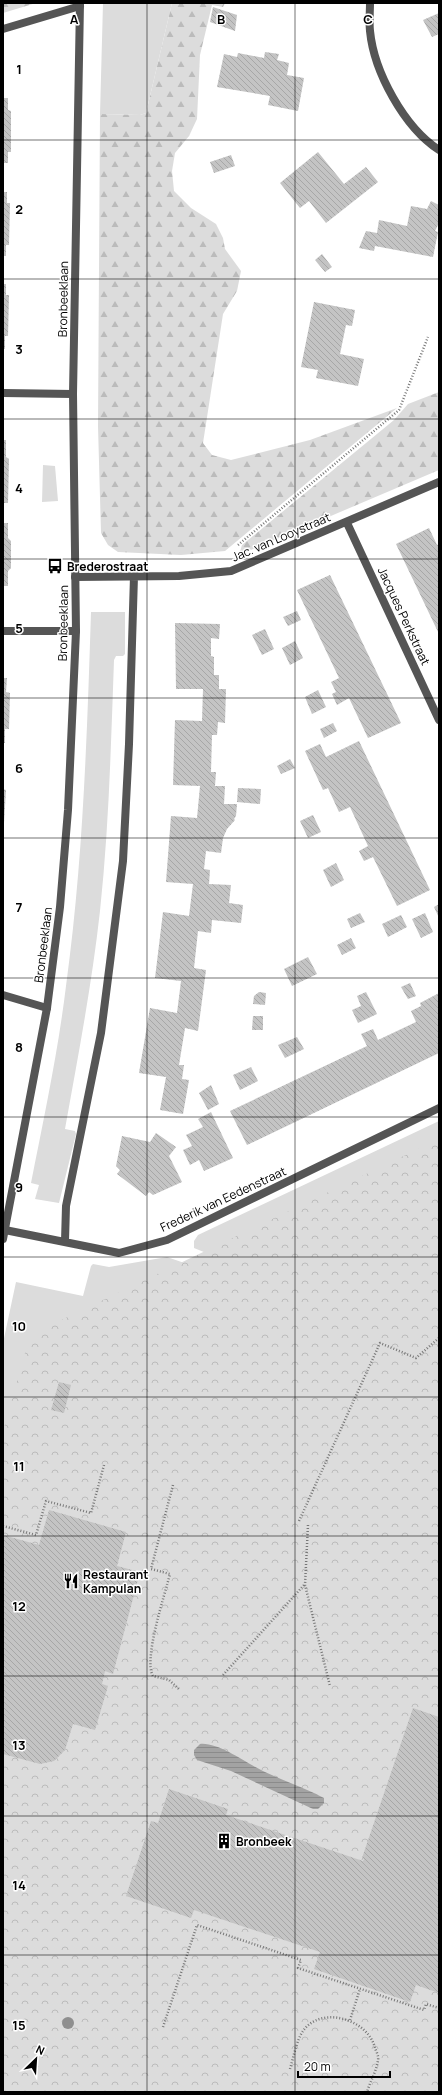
<svg xmlns="http://www.w3.org/2000/svg" width="442" height="2095" font-family="Manrope,sans-serif">
<style>
.grass{fill:#dcdcdc}
.forest{fill:url(#forest-firs)}
.park{fill:url(#park-crowns)}
.water{fill:url(#water-rules)}
.building{fill:url(#building-back-hatch)}
.lines{fill:none;stroke-linecap:round;stroke-linejoin:round}
.path{stroke:#777;stroke-width:2.5;stroke-dasharray:1 2;stroke-linecap:butt}
.minor{stroke:#555;stroke-width:8}
.tertiary{stroke:#555;stroke-width:8}
.tree{fill:#8f8f8f}
.grid{fill:none;stroke:#000;stroke-width:1;stroke-opacity:0.55}
.labels{text-anchor:middle;dominant-baseline:central;stroke-width:3;stroke-linejoin:round;paint-order:stroke}
.street-label{font-size:12px;fill:#000;stroke:#fff}
.poi-label{font-size:12px;font-weight:bold;fill:#000;stroke:#fff;text-anchor:start}
.grid-label{font-size:13px;text-anchor:middle;font-weight:bold;fill:#000;stroke:#fff;stroke-width:3;stroke-linejoin:round;paint-order:stroke}
</style>
<defs>
<pattern id="forest-firs" width="22" height="20" patternUnits="userSpaceOnUse"><rect width="22" height="20" fill="#dcdcdc"/><path d="M5 1l3.5 6h-7zM16 11l3.5 6h-7z" fill="#bbb"/></pattern>
<pattern id="park-crowns" width="20" height="18" patternUnits="userSpaceOnUse"><rect width="20" height="18" fill="#dcdcdc"/><path d="M2 6a3 3 0 1 1 6 0M12 15a3 3 0 1 1 6 0" fill="none" stroke="#bbb"/></pattern>
<pattern id="water-rules" width="6" height="5" patternUnits="userSpaceOnUse"><rect width="6" height="5" fill="#a3a3a3"/><path d="M0 2.5h6" fill="none" stroke="#8b8b8b"/></pattern>
<pattern id="building-back-hatch" width="6" height="6" patternUnits="userSpaceOnUse"><rect width="6" height="6" fill="#c4c4c4"/><path d="M-1 5l2 2M0 0l6 6M5-1l2 2" fill="none" stroke="#a7a7a7"/></pattern>
</defs>
<rect width="100%" height="100%" fill="#fff"/>
<!-- grass -->
<path class="grass" d="M103,3H172L146,113L140,115L100,114Z
M43,465L55,466L58,501L42,502Z
M91,612H125V654L123,656H116L114,660C111,743 109,827 100,911C92,984 78,1056 65,1129L75,1131L76,1134L59,1203L35,1199L39,1185L31,1183C44,1117 58,1052 66,986C83,862 87,737 91,612Z
M439,1121V1160L226,1261L194,1248V1241L198,1235Z
M167,1257L196,1267L3,1468V1343L16,1282L83,1296L91,1266L93,1264L109,1267Z"/>
<!-- forest -->
<path class="forest" d="M3,3H36L3,13Z
M172,3H225L223,7L212,5L200,55L197,119L189,136L175,153L172,171L174,191L191,208L216,224L223,238L225,249L241,271L237,291L223,314L203,443L212,455L231,460L310,440L397,408L225,551L181,555L118,552L108,545L101,533L98,426L100,114L140,115L146,113Z
M439,392V470L239,555L242,545L394,420L408,404Z"/>
<!-- park -->
<path class="park" d="M439,1139V2092H3V1431L30,1335Z"/>
<!-- water -->
<path class="water" d="M200,1744C219,1742 247,1764 265,1772C284,1781 305,1788 324,1798V1803L318,1809H313L231,1771L197,1760L194,1755V1750Z"/>
<!-- building -->
<path class="building" d="M213,7L237,15L235,31L210,22Z
M439,13V34L432,37L423,20Z
M265,52L279,54L277,60L289,63L287,75L304,78L298,111L268,105L270,96L217,87L224,54L237,57L238,53L264,58Z
M3,98H8V110L11,111V152H8V163H3Z
M318,152L344,184L366,167L378,182L326,223L309,201L300,208L280,183Z
M231,155L235,166L214,173L210,162Z
M3,192H7V203H10L9,245H6V256H3Z
M431,201L439,205V223L435,231L438,232L433,257L375,246L374,251L359,248L366,231L377,233L379,220L407,226L411,206L427,209Z
M322,254L332,267L325,272L315,260Z
M3,284H6V295H9L8,336H5V349H3Z
M314,302L355,310L352,326L346,325L340,354L364,359L358,386L316,378L318,370L301,367Z
M3,440H6V457L9,459L8,503H3Z
M3,523H8V538L11,541V568L8,571V586H3Z
M429,528L437,545L439,544V634L396,544Z
M330,575L401,723L368,738L349,698L337,705L332,694L336,692L331,682L339,678L297,590Z
M297,611L301,620L288,626L283,617Z
M175,623L220,624L219,639L211,638V656L214,657V675H219V689H226L225,723L218,722L217,735H212L211,772H216L215,786H225L224,804H237L236,816L234,819L235,820L227,829L223,838L221,853L206,851L204,869L210,870L209,884L231,885L229,903L243,905L241,923L212,920L211,933L198,931L194,968L206,970L198,1031L185,1028L179,1065H184L182,1079L189,1080L183,1114L160,1110L166,1077L139,1073L150,1008L177,1013L181,981L155,978L163,912L189,916L193,884L166,882L171,816L197,818L200,786L173,785L175,720L202,721L203,689H176Z
M265,629L274,649L262,655L252,635Z
M295,641L303,658L290,665L282,648Z
M3,678H7L6,692L10,693L9,729H5V743H3Z
M318,690L326,707L312,714L305,697Z
M333,723L337,731L324,738L320,729Z
M359,741L430,890L397,906L373,857L364,861L359,851L368,846L350,807L339,812L328,788L323,790L305,751L320,744L326,757Z
M290,759L295,768L281,774L277,766Z
M238,788L261,789L260,804L237,802Z
M3,789L6,790L4,823H3Z
M313,815L321,832L308,838L300,821Z
M336,863L344,880L331,887L323,870Z
M439,904V918L434,907Z
M360,913L365,922L351,928L347,919Z
M425,913L433,932L421,938L412,919Z
M401,915L407,927L388,937L382,924Z
M351,938L356,948L342,955L337,945Z
M308,957L317,974L292,986L284,969Z
M410,983L416,996L408,999L401,987Z
M259,992L266,993L265,1005L253,1004L254,996Z
M366,992L377,1014L358,1023L352,1010L361,1006L357,996Z
M439,993V1053L247,1145L230,1111L367,1046L361,1034L373,1029L378,1040L416,1022L411,1011L421,1006L420,1003Z
M253,1016H263V1030H252Z
M297,1037L304,1049L285,1058L278,1045Z
M251,1067L258,1081L240,1090L233,1075Z
M211,1085L219,1104L208,1110L199,1093Z
M211,1112L233,1158L204,1171L199,1160L190,1165L183,1150L192,1146L186,1135L203,1127L198,1119Z
M156,1133L176,1147L169,1156L182,1182L153,1195L149,1192L146,1196L117,1174L120,1170L116,1166L122,1136L150,1142Z
M59,1382L71,1385L64,1413L51,1410Z
M49,1510L126,1532L117,1566L140,1572L113,1674L105,1671L102,1684L108,1686L95,1730L73,1724L65,1750L54,1761L40,1764L3,1754V1535L39,1545Z
M413,1708L439,1717V1885L437,1886L439,1887V1993L416,1985L410,2002L314,1969L320,1952L194,1910L191,1918L126,1896L151,1821L158,1823L169,1789L228,1809L226,1815L363,1861L364,1859L362,1858Z"/>
<g class="lines">
<!-- path -->
<path class="path" d="M238,545L399,410L428,337
M173,1485L151,1569L170,1574C165,1594 143,1660 153,1676L169,1680L180,1690
M299,1521L380,1343L416,1358L439,1338
M308,1525L305,1585L330,1686
M3,1526L36,1535L46,1501L91,1513L104,1465
M223,1675L304,1585
M350,2020L360,1989
M163,2027L197,1925L301,1960L298,1968L424,2010L426,2004L439,2008
M290,2069C293,2059 297,2039 303,2031C321,2005 368,2019 375,2048C376,2051 379,2056 378,2060C377,2070 370,2082 367,2092"/>
<!-- minor -->
<path class="minor" d="M370,3C370,12 369,22 370,31C374,72 404,127 439,150
M3,29L80,6
M3,393L73,394
M347,523L439,720
M75,577L179,576L231,571L439,482
M3,631H76
M3,995L47,1008
M5,1230L119,1253L167,1240L439,1108
M65,1241L66,1206L101,1033L123,861L129,744L134,576"/>
<!-- tertiary -->
<path class="tertiary" d="M3,1239L47,1008L60,907L68,810L76,631L73,394L80,3"/>
</g>
<!-- trees -->
<circle class="tree" cx="68" cy="2023" r="6"/>
<!-- grid -->
<path class="grid" d="M147,3V2092M295,3V2092M3,140H439M3,279H439M3,419H439M3,559H439M3,698H439M3,838H439M3,978H439M3,1117H439M3,1257H439M3,1397H439M3,1536H439M3,1676H439M3,1816H439M3,1955H439"/>
<!-- icons -->
<defs>
<symbol id="bus-bare" viewBox="-9 -9 18 18"><path d="M-5-6H5V4H4V6H2V4H-2V6H-4V4H-5ZM-3.5-4V0h7V-4ZM-3.5 1.2v1.5H-2V1.2ZM2 1.2v1.5H3.5V1.2Z" fill="#000" stroke="#fff" stroke-width="2.5" paint-order="stroke"/></symbol>
<symbol id="restaurant-bare" viewBox="-9 -9 18 18"><path d="M-5-6h1v4h1v-4h1v4h1v-4h1v5L-1.5 .5V6h-2V.5L-5-1ZM5-6V6H3V1.5H1.5Q1.5-4 5-6Z" fill="#000" stroke="#fff" stroke-width="2.5" paint-order="stroke"/></symbol>
<symbol id="building-bare" viewBox="-9 -9 18 18"><path d="M-4-6H4V6H1V3H-1V6H-4ZM-2.5-4.3h1.7v1.8h-1.7ZM.8-4.3h1.7v1.8H.8ZM-2.5-1h1.7V.8h-1.7ZM.8-1h1.7V.8H.8Z" fill="#000" stroke="#fff" stroke-width="2.5" paint-order="stroke"/></symbol>
</defs>
<g fill-rule="evenodd">
<use href="#bus-bare" x="44" y="555" width="22" height="22"/>
<use href="#restaurant-bare" x="60" y="1570" width="22" height="22"/>
<use href="#building-bare" x="213" y="1830" width="22" height="22"/>
</g>
<g class="labels">
<!-- street labels -->
<g class="street-label">
<text transform="translate(63 299) rotate(-89)">Bronbeeklaan</text>
<text transform="translate(281 537) rotate(-23)">Jac. van Looystraat</text>
<text transform="translate(404 616) rotate(65)">Jacques Perkstraat</text>
<text transform="translate(63 623) rotate(-89)">Bronbeeklaan</text>
<text transform="translate(43 945) rotate(-83)">Bronbeeklaan</text>
<text transform="translate(223 1199) rotate(-25)">Frederik van Eedenstraat</text>
</g>
<!-- poi labels -->
<g class="poi-label">
<text x="67" y="566">Brederostraat</text>
<text x="83" y="1574">Restaurant<tspan x="83" dy="14">Kampulan</tspan></text>
<text x="236" y="1841">Bronbeek</text>
</g>
</g>
<g class="grid-label">
<text x="74" y="24">A</text>
<text x="221" y="24">B</text>
<text x="368" y="24">C</text>
<text x="19" y="74">1</text>
<text x="19" y="214">2</text>
<text x="19" y="354">3</text>
<text x="19" y="493">4</text>
<text x="19" y="633">5</text>
<text x="19" y="773">6</text>
<text x="19" y="912">7</text>
<text x="19" y="1052">8</text>
<text x="19" y="1192">9</text>
<text x="19" y="1331">10</text>
<text x="19" y="1471">11</text>
<text x="19" y="1611">12</text>
<text x="19" y="1750">13</text>
<text x="19" y="1890">14</text>
<text x="19" y="2030">15</text>
</g>
<!-- border -->
<rect width="442" height="2095" fill="none" stroke="#000000" stroke-width="8"/>
<!-- north arrow -->
<g transform="translate(36 2059) rotate(25)" stroke="#ffffff" stroke-width="3" paint-order="stroke">
<path d="M0-3L7 15L0 10L-7 15Z" fill="#000000"/>
<text y="-6" font-size="11" font-weight="bold" text-anchor="middle" fill="#000000">N</text>
</g>
<!-- scale -->
<path d="M298 2071v6h92v-6" fill="none" stroke="#000000" stroke-width="2"/>
<text x="304" y="2071" font-size="12" fill="#000000" stroke="#ffffff" stroke-width="3" paint-order="stroke">20 m</text>
</svg>
